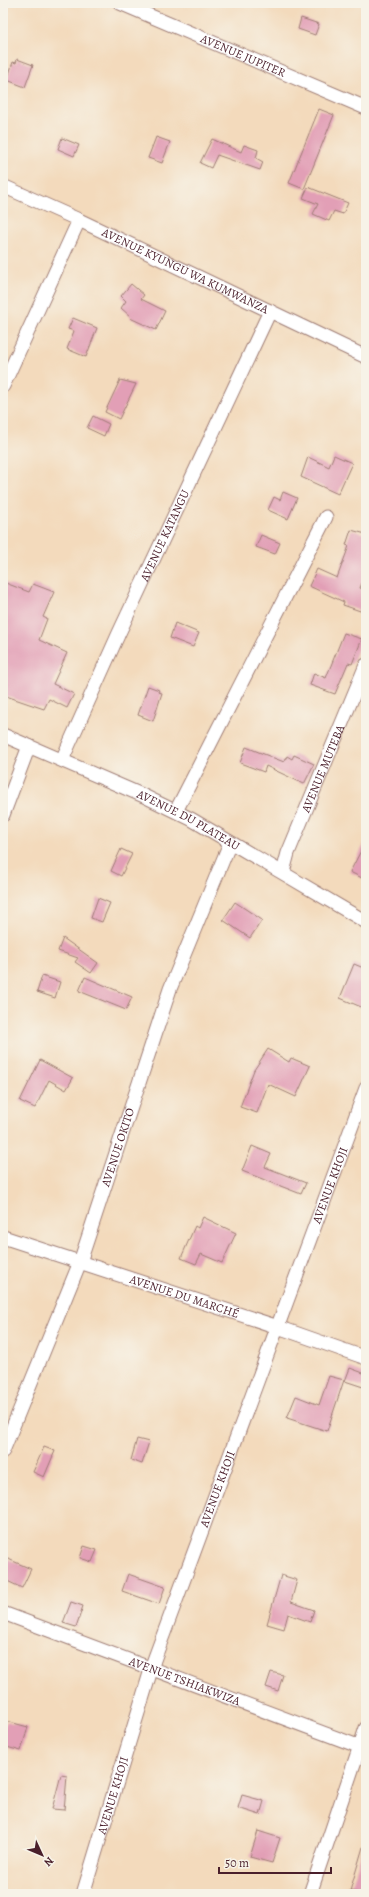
<svg xmlns="http://www.w3.org/2000/svg" width="369" height="1897" font-family="Alegreya,serif">
<style>
.building{fill:#e29fb6}
.lines{fill:none;stroke-linecap:round;stroke-linejoin:round}
.street-casing{stroke:#9e7c74;stroke-width:15}
.street{stroke:#fff;stroke-width:13}
.labels{text-anchor:middle;dominant-baseline:central;stroke-width:4;stroke-linejoin:round;paint-order:stroke}
.street-label{font-size:12px;fill:#4a1f2b;stroke:#f7f3e8}
</style>
<rect width="100%" height="100%" fill="#f7f3e8"/>
<filter id="ink" filterUnits="userSpaceOnUse"><feTurbulence type="fractalNoise" baseFrequency=".025" numOctaves="2"/><feDisplacementMap in="SourceGraphic" scale="8" xChannelSelector="R" yChannelSelector="G"/><feConvolveMatrix kernelMatrix="1 2 1 2 8 2 1 2 1" color-interpolation-filters="sRGB"/></filter>
<filter id="wash" filterUnits="userSpaceOnUse"><feTurbulence type="fractalNoise" baseFrequency=".012" numOctaves="4" result="noise"/><feDisplacementMap in="SourceGraphic" scale="16" xChannelSelector="R" yChannelSelector="G"/><feGaussianBlur stdDeviation="0.9" result="paint"/><feColorMatrix in="noise" values="0 0 0 0 0 0 0 0 0 0 0 0 0 0 0 0 0 1.4 0 .05"/><feComposite in="paint" operator="in"/></filter>
<g filter="url(#wash)">
<rect width="100%" height="100%" fill="#f3dabc"/>
<g id="blocks">
<!-- building -->
<path class="building" d="M301,18L319,24L315,35L298,29Z
M17,59L33,65L25,87L7,80L13,62L16,63Z
M319,109L334,115L304,189L289,183Z
M156,137L170,142L162,163L148,158Z
M62,138L79,145L74,156L58,149Z
M212,139L241,152L244,145L258,150L256,158L263,162L260,170L217,155L211,168L200,163Z
M308,187L348,203L343,214L334,211L329,221L313,214L318,204L303,198Z
M131,284L144,295L141,299L165,311L156,330L130,318L131,317L121,308L126,301L121,296Z
M73,318L97,328L86,357L67,349L74,331L68,329Z
M120,380L136,384L119,419L105,412Z
M93,416L109,424L104,436L87,428Z
M334,455L352,463L338,494L301,477L308,457L329,467Z
M283,492L297,498L288,519L268,510L274,497L280,500Z
M351,530L366,534V573L360,588L366,590V613L343,605L344,602L309,586L317,569L337,578L349,546L346,545Z
M261,535L280,543L275,554L256,547Z
M3,582L29,592L33,584L54,592L43,617L47,619L39,640L67,653L53,684L74,694L67,708L49,699L44,709L3,695Z
M175,623L199,633L193,647L170,638Z
M344,633L362,639L352,664L348,663L335,694L310,685L314,673L326,678Z
M148,686L159,690L158,692L162,693L153,721L138,715Z
M246,747L284,762L287,756L292,759L294,755L314,764L304,784L266,766L264,772L240,763Z
M366,841V880L350,872Z
M121,849L132,854L121,876L111,871Z
M98,898L110,903L102,922L91,918Z
M235,902L262,920L250,938L223,920Z
M63,938L98,963L91,973L75,962L78,958L58,951Z
M354,964L366,969V1009L340,998Z
M42,976L60,982L55,998L37,992Z
M85,977L132,997L126,1010L79,991Z
M268,1049L289,1062L291,1058L310,1066L296,1097L268,1084L257,1113L240,1107L254,1070Z
M40,1060L73,1078L66,1090L49,1080L35,1108L20,1101Z
M252,1146L271,1154L265,1167L306,1183L301,1194L242,1171Z
M203,1217L236,1233L222,1263L201,1254L196,1264L181,1258L195,1226L198,1228Z
M350,1368L366,1374V1388L345,1381Z
M329,1376L344,1380L327,1431L287,1418L296,1396L319,1405Z
M137,1439L149,1442L142,1464L131,1460Z
M44,1447L55,1451L44,1477L33,1472Z
M84,1546L97,1550L92,1562L80,1558Z
M6,1558L31,1569L22,1588L3,1579V1566Z
M128,1574L165,1587L159,1604L122,1591Z
M281,1575L297,1580L291,1602L314,1610L310,1622L288,1614L284,1629L267,1624Z
M71,1602L83,1606L76,1627L63,1623Z
M271,1672L283,1675L278,1691L266,1687Z
M6,1721L28,1727L21,1751L3,1746V1732Z
M61,1775L67,1776L64,1810L52,1809Z
M242,1795L264,1801L260,1815L238,1808Z
M258,1831L280,1838L272,1863L250,1857Z
M363,1847H366V1894L350,1891Z"/>
</g>
</g>
<g filter="url(#ink)">
<use href="#blocks" fill-opacity="0" stroke="#9e7c74" stroke-width="1"/>
<g class="lines">
<defs>
<g id="street">
<path id="s1" d="M120,3L366,108"/>
<path id="s2" d="M3,186L79,220L366,357"/>
<path d="M3,386L79,220"/>
<path id="s3" d="M3,735L144,796L191,819L366,922"/>
<path id="s4" d="M62,760L119,633L270,311"/>
<path d="M176,811L326,517"/>
<path d="M3,815L29,746"/>
<path id="s5" d="M283,872L288,853L366,665"/>
<path id="s6" d="M3,1237L278,1327L366,1358"/>
<path id="s7" d="M3,1451L80,1262L170,989L230,843"/>
<path id="s8" d="M3,1613L366,1749"/>
<path id="s9" d="M83,1894L154,1660L366,1088"/>
<path d="M310,1894L366,1728"/>
</g>
</defs>
<!-- street casing -->
<use href="#street" class="street-casing"/>
<!-- street -->
<use href="#street" class="street"/>
</g>
</g>
<g class="labels">
<!-- street labels -->
<g class="street-label">
<text stroke="none"><textPath href="#s1" startOffset="134">AVENUE JUPITER</textPath></text>
<text stroke="none"><textPath href="#s2" startOffset="201">AVENUE KYUNGU WA KUMWANZA</textPath></text>
<text stroke="none"><textPath href="#s4" startOffset="247">AVENUE KATANGU</textPath></text>
<text stroke="none"><textPath href="#s5" startOffset="111">AVENUE MUTEBA</textPath></text>
<text stroke="none"><textPath href="#s3" startOffset="204">AVENUE DU PLATEAU</textPath></text>
<text stroke="none"><textPath href="#s7" startOffset="325">AVENUE OKITO</textPath></text>
<text stroke="none"><textPath href="#s9" startOffset="751">AVENUE KHOJI</textPath></text>
<text stroke="none"><textPath href="#s6" startOffset="191">AVENUE DU MARCHÉ</textPath></text>
<text stroke="none"><textPath href="#s9" startOffset="427">AVENUE KHOJI</textPath></text>
<text stroke="none"><textPath href="#s8" startOffset="194">AVENUE TSHIAKWIZA</textPath></text>
<text stroke="none"><textPath href="#s9" startOffset="103">AVENUE KHOJI</textPath></text>
</g>
</g>
<!-- margin -->
<rect width="369" height="1897" fill="none" stroke="#f7f3e8" stroke-width="16"/>
<!-- north arrow -->
<g transform="translate(42 1855) rotate(134)" stroke="#f7f3e8" stroke-width="3" paint-order="stroke">
<path d="M0-3L7 15L0 10L-7 15Z" fill="#4a1f2b"/>
<text y="-6" font-size="11" font-weight="bold" text-anchor="middle" fill="#4a1f2b">N</text>
</g>
<!-- scale -->
<path d="M219 1867v6h112v-6" fill="none" stroke="#4a1f2b" stroke-width="2"/>
<text x="225" y="1867" font-size="12" fill="#4a1f2b" stroke="#f7f3e8" stroke-width="3" paint-order="stroke">50 m</text>
</svg>
